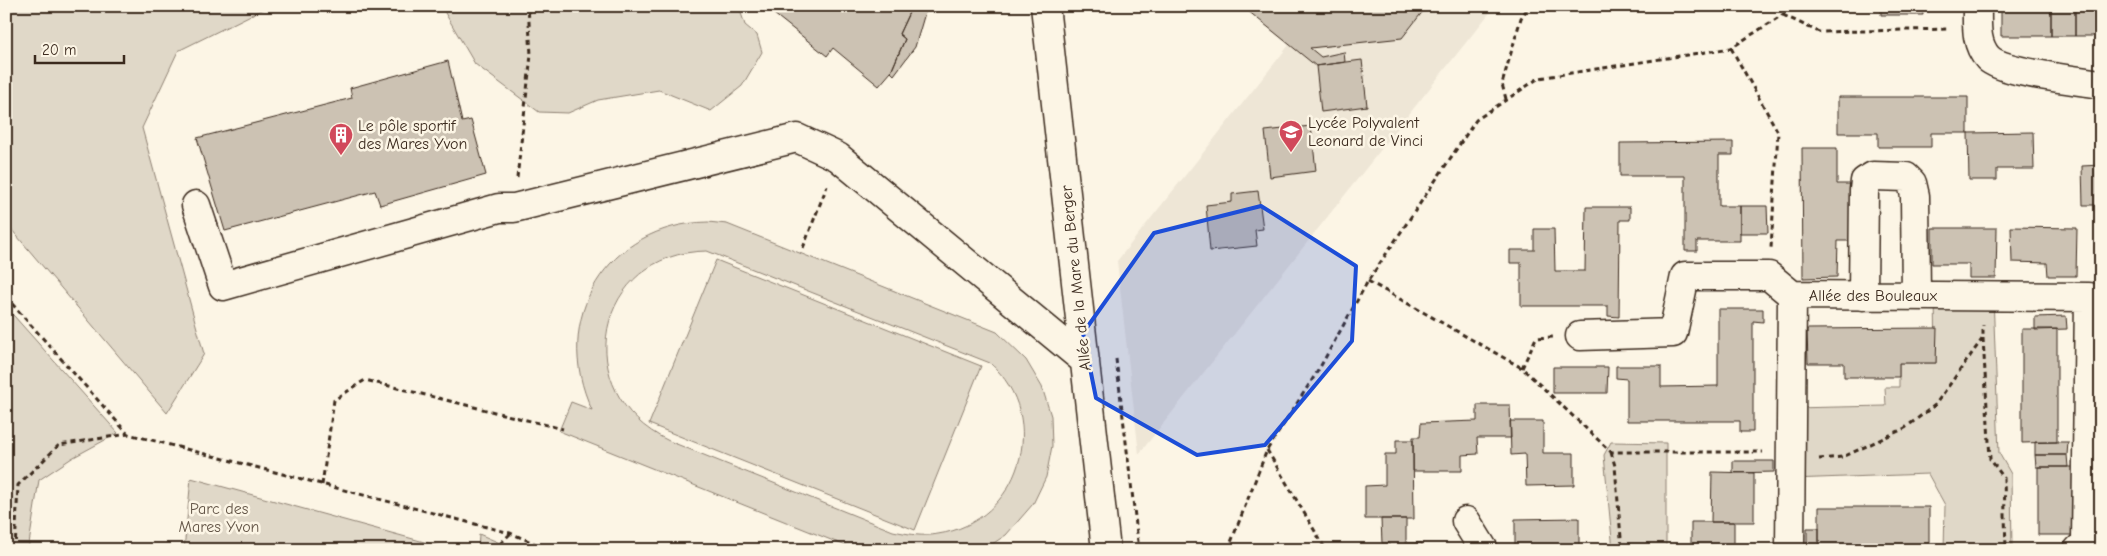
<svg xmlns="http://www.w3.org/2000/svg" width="2107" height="556" font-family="'Comic Neue',sans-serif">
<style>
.built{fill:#eee6d6}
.green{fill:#e0d8c8;stroke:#8e8173;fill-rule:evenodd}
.building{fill:#ccc2b3;stroke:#3b2a1e}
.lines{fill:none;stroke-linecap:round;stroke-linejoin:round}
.minor-casing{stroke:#3b2a1e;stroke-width:31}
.path{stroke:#3b2a1e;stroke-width:3;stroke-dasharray:5 4;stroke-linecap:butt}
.minor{stroke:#fcf5e5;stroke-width:28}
.marked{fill:#1d4ed8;fill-opacity:0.2;stroke:#1d4ed8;stroke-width:4;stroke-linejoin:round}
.labels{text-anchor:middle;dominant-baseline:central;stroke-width:5;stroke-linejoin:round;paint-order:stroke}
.poi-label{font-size:16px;fill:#3b2a1e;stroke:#fcf5e5;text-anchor:start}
.street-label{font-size:16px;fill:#3b2a1e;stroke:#fcf5e5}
.park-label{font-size:16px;fill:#645648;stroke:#fcf5e5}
</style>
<rect width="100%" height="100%" fill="#fcf5e5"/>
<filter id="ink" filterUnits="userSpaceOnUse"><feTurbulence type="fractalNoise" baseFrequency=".02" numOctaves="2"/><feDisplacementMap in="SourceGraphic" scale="10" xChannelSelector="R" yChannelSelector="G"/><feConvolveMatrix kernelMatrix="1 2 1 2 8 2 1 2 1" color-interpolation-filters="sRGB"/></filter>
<g filter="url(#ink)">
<!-- built -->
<path class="built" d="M1242,6H1495L1139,454L1117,261L1289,45Z"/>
<!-- green -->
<path class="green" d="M6,6H269L178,51L142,128L204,354L167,413L6,223Z
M441,6H734L741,13L745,25L757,35L762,52L742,86L711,111L659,90L598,100L568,113L539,112L475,64Z
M708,222L727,224L997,332L1026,360L1042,387L1051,416L1052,446L1046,477L1033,504L1006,535L983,550H856L559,431L571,402L592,410C549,319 607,224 708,222ZM707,251L990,363C1052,418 1020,522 938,534C923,537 908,534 893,531L669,441C567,393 595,252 707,251Z
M716,260L981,366L915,530L649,424Z
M1935,296H1993L1999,453L2011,474L2012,550H1944L1945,505L1928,474L1791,479V408L1886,406L1885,387H1899V363H1936Z
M6,307L118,433L72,458L39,480L28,550H6Z
M1611,442L1666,443V550H1613L1604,455Z
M191,478L446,548V550H184Z
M479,534L516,550H478Z"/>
<!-- building -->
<path class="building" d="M764,6H912L899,34L905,39L891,72L879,86L833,48L827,56Z
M912,6H927L915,47L894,75L891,72L905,39L899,34Z
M1242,6H1260L1262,8L1264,6H1427L1402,38L1310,48L1321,57L1344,52L1345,62L1316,66Z
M1881,6H1922L1923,15H1881Z
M2001,6H2051V36H2001Z
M2051,6H2075V36H2051Z
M2075,6H2101V36H2075Z
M1362,60L1367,106L1321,112L1316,66Z
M448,61L462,122L471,120L486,175L380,205L375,191L225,231L197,138L352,98L350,88Z
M1838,97H1968V133H1931V147H1878V133H1838Z
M1311,126L1316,171L1270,177L1265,131Z
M2033,132L2034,169H1997V180H1969L1968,133Z
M1733,142V155H1719V206H1740V241H1697V251H1685V176H1620V143Z
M1802,148H1837V184H1853V241H1838L1837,277L1803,278Z
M2101,165V205H2083L2082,166Z
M1258,191L1263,229L1255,230L1257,246L1210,251L1206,205L1232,202V194Z
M1740,206H1767L1768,233H1740Z
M1586,207H1630V220H1620L1619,317L1608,316V306H1521V263H1510V250H1534V229H1554L1555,271H1585Z
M2011,227L2077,228L2076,276H2048L2047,263L2012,262Z
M1932,228H1997L1996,278H1969V264H1932Z
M1718,309H1763V322L1753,321V432H1740V421H1627V379L1616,378V366H1661V387L1718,386Z
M2066,316L2067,329L2035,330V317Z
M1937,328L1936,363H1899V377H1844V363H1808L1807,329Z
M2022,329H2057V442L2022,443Z
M1553,367H1608L1607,393H1553Z
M1477,405H1510L1511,438H1477L1478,454L1462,455V471H1413V437H1420L1421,423L1477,421Z
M1510,421H1543V453H1574V485L1526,486L1525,454L1511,455Z
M1396,440H1413L1414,519H1365V486L1385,485V454H1396Z
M2035,442H2068L2067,455H2035Z
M2035,455H2067L2068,467H2036Z
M1733,461H1774V472L1733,473Z
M2038,467H2073V535H2038Z
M1712,472L1754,473V522H1711Z
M1819,507H1929V549L1819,548Z
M1579,518V550H1515V519Z
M1381,519H1406V543H1422V550H1389V543H1382Z
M1691,522H1734V550H1691Z
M1807,528H1819V550H1807Z"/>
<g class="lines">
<defs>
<path id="minor" d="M1045,6L1106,550
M1977,6C1977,24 1975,44 1988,58C2003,73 2077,80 2101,84
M196,205L223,286L499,208H514L797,138L838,157L1085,361
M1863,296L1864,190L1865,181L1873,176L1906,177L1912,183L1915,196L1916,296
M1580,336L1673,333L1685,276H1769L1792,295
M1466,521L1484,550
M1790,550L1792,295L2089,297L2086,542L2078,550"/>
</defs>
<!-- minor casing -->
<use href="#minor" class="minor-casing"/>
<!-- path -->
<path class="path" d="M1783,15L1819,32L1949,29
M1731,48L1778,132L1771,248
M1506,99L1502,84L1521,18L1529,6
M517,178L531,55L528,6
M803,248L827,186
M1368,281L1522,368L1611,452H1763
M6,297L128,434L510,533L550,550
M1983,338L1990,459L2004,478L2006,550
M1116,359L1139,550
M1522,368L1536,338L1553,337
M1267,450L1326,550
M1611,452L1615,466L1622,550
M1819,459L1843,457L1905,428L1935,405L1983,338V325
M322,485L334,400L365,380L563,429
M15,550L18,485L59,445L128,434
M494,550L510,534
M1228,550L1267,450L1319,369L1368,281L1476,120L1539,78L1731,48L1796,6"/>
<!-- minor -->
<use href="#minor" class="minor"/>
</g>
</g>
<!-- marked area -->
<path class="marked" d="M1261,206L1356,266L1352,341L1265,445L1197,455L1096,398L1083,333L1154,233Z"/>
<!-- icons -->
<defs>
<symbol id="school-pin" viewBox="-11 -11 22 30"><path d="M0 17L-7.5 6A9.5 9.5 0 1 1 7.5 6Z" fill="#d1495b" stroke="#fcf5e5"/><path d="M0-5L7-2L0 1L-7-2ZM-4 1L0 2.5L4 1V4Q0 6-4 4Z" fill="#fff"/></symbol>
<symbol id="building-pin" viewBox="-11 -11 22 30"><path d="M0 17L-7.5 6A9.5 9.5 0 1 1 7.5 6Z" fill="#d1495b" stroke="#fcf5e5"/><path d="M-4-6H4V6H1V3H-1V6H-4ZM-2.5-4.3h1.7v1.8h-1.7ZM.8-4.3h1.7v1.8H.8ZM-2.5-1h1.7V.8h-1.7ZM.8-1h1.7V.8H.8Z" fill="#fff"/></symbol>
</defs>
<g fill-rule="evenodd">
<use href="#school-pin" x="1277" y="118" width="28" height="38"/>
<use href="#building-pin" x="327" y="121" width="28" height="38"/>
</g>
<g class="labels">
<!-- poi labels -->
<g class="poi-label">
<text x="1308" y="123">Lycée Polyvalent<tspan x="1308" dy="18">Leonard de Vinci</tspan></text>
<text x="358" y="126">Le pôle sportif<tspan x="358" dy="18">des Mares Yvon</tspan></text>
</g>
<!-- street labels -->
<g class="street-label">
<text transform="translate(1076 278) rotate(-96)">Allée de la Mare du Berger</text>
<text x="1873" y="296">Allée des Bouleaux</text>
</g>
<!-- park labels -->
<g class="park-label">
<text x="219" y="509">Parc des<tspan x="219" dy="18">Mares Yvon</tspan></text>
</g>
</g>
<!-- margin -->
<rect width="2107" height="556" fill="none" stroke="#fcf5e5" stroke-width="25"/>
<rect x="12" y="12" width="2082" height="531" fill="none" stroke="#3b2a1e" stroke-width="2" filter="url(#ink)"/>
<!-- scale -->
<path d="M35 55v8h89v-8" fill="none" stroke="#3b2a1e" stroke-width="2.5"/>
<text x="42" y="55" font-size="15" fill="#3b2a1e" stroke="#fcf5e5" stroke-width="4" paint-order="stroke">20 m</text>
</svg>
